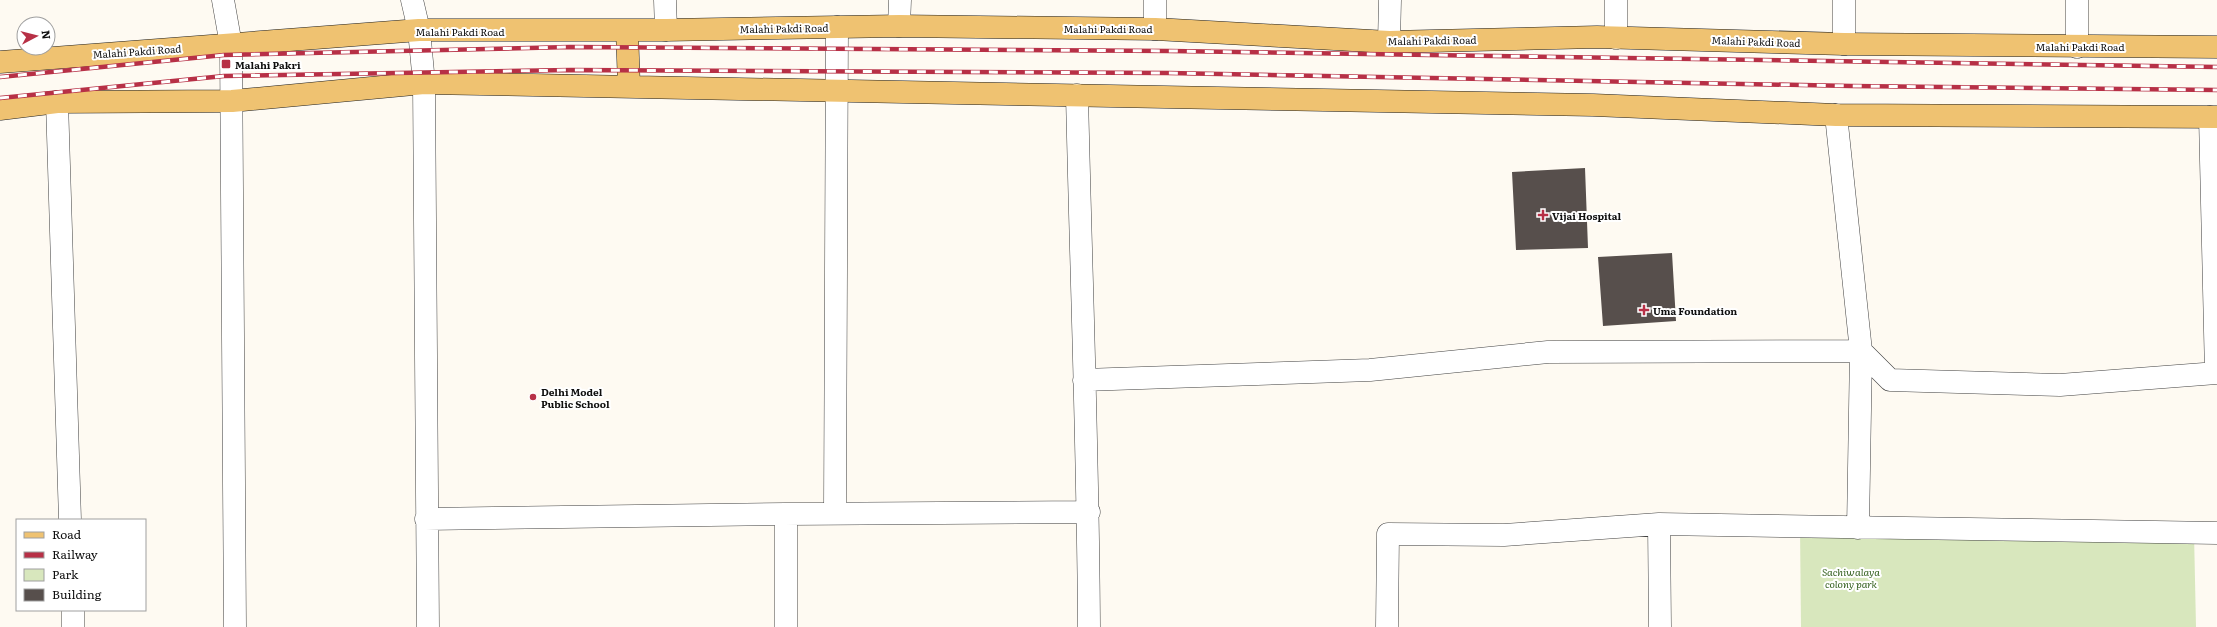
<svg xmlns="http://www.w3.org/2000/svg" width="2217" height="627" font-family="Literata,serif">
<style>
.green{fill:#d8e7bd}
.building{fill:#574f4c}
.lines{fill:none;stroke-linecap:round;stroke-linejoin:round}
.minor-casing{stroke:#424242;stroke-width:23}
.major-casing{stroke:#202020;stroke-width:23}
.minor{stroke:#fff;stroke-width:22}
.major{stroke:#efc271;stroke-width:22}
.rail-casing{stroke:#b73046;stroke-width:4.5}
.rail{stroke:#fff;stroke-width:3;stroke-dasharray:9;stroke-linecap:butt}
.poi-dot{fill:#b73046;stroke:#fff;stroke-width:1.5}
.labels{text-anchor:middle;dominant-baseline:central;stroke-width:4;stroke-linejoin:round;paint-order:stroke}
.street-label{font-size:10px;fill:#0f0f0f;stroke:#fff}
.poi-label{font-size:10px;font-weight:bold;fill:#0f0f0f;stroke:#fff;text-anchor:start}
.park-label{font-size:10px;font-style:italic;fill:#386323;stroke:#fff}
</style>
<rect width="100%" height="100%" fill="#fefaf2"/>
<!-- green -->
<path class="green" d="M1800,527L2194,533L2196,627H1801Z"/>
<!-- building -->
<path class="building" d="M1585,168L1588,248L1516,250L1512,172Z
M1672,253L1676,321L1603,326L1598,257Z"/>
<g class="lines">
<defs>
<path id="minor" d="M223,0L231,45L235,627
M412,0L419,30L424,83L428,627
M665,0L666,30
M1155,0V29
M1616,0V38
M2077,0V47
M899,26L900,0
M1389,42L1390,0
M1844,44V0
M1077,95C1081,272 1088,450 1089,627
M57,102L70,520
M1836,115L1861,351L1858,528
M2210,117L2216,373
M1084,380L1370,370L1548,352L1861,351L1890,380L2060,385L2217,373
M835,513L837,27
M426,519L786,514L1089,512
M1659,524L1660,627
M73,610V627
M786,627V514
M1387,627L1388,534L1504,535L1659,524L2217,533"/>
<path id="major" d="M627,30L629,86
M0,62L419,30H666L899,26L1155,29L1389,42L1597,37L1844,44L2217,47
M0,109L57,102L232,101L424,83L1593,105L1836,115L2217,117"/>
</defs>
<!-- minor casing -->
<use href="#minor" class="minor-casing"/>
<!-- major casing -->
<use href="#major" class="major-casing"/>
<!-- minor -->
<use href="#minor" class="minor"/>
<!-- major -->
<use href="#major" class="major"/>
<defs>
<path id="rail" d="M0,77L224,55L570,47L1170,51L2217,67
M0,98L224,76L571,70L1169,73L1851,86L2217,90"/>
</defs>
<!-- rail casing -->
<use href="#rail" class="rail-casing"/>
<!-- rail -->
<use href="#rail" class="rail"/>
</g>
<!-- markers -->
<g class="poi-dot">
<rect x="221" y="59" width="10" height="10" rx="2"/>
<path d="M1541 209h4v4h4v4h-4v4h-4v-4h-4v-4h4z"/>
<path d="M1642 304h4v4h4v4h-4v4h-4v-4h-4v-4h4z"/>
<circle cx="533" cy="397" r="4"/>
</g>
<g class="labels">
<!-- street labels -->
<g class="street-label">
<text transform="translate(784 28) rotate(-1)">Malahi Pakdi Road</text>
<text x="1108" y="28">Malahi Pakdi Road</text>
<text x="460" y="31">Malahi Pakdi Road</text>
<text transform="translate(1432 40) rotate(-1)">Malahi Pakdi Road</text>
<text transform="translate(1756 41) rotate(2)">Malahi Pakdi Road</text>
<text x="2080" y="46">Malahi Pakdi Road</text>
<text transform="translate(137 51) rotate(-4)">Malahi Pakdi Road</text>
</g>
<!-- poi labels -->
<g class="poi-label">
<text x="235" y="64">Malahi Pakri</text>
<text x="1552" y="215">Vijai Hospital</text>
<text x="1653" y="310">Uma Foundation</text>
<text x="541" y="391">Delhi Model<tspan x="541" dy="12">Public School</tspan></text>
</g>
<!-- park labels -->
<g class="park-label">
<text x="1851" y="571">Sachiwalaya<tspan x="1851" dy="12">colony park</tspan></text>
</g>
</g>
<!-- legend -->
<rect x="16" y="519" width="130" height="92" fill="#ffffff" stroke="#9f9f9f"/>
<rect x="24" y="532" width="20" height="6" fill="#efc271" stroke="#9f9f9f"/>
<text x="52" y="539" font-size="12" fill="#0f0f0f">Road</text>
<rect x="24" y="552" width="20" height="6" fill="#b73046" stroke="#9f9f9f"/>
<text x="52" y="559" font-size="12" fill="#0f0f0f">Railway</text>
<rect x="24" y="569" width="20" height="12" fill="#d8e7bd" stroke="#9f9f9f"/>
<text x="52" y="579" font-size="12" fill="#0f0f0f">Park</text>
<rect x="24" y="589" width="20" height="12" fill="#574f4c" stroke="#9f9f9f"/>
<text x="52" y="599" font-size="12" fill="#0f0f0f">Building</text>
<!-- north arrow -->
<g transform="translate(36 36) rotate(83)"><circle r="19" fill="#ffffff" stroke="#9f9f9f"/>
<path d="M0-3L7 15L0 10L-7 15Z" fill="#b73046"/>
<text y="-6" font-size="11" font-weight="bold" text-anchor="middle" fill="#0f0f0f">N</text>
</g>
</svg>
